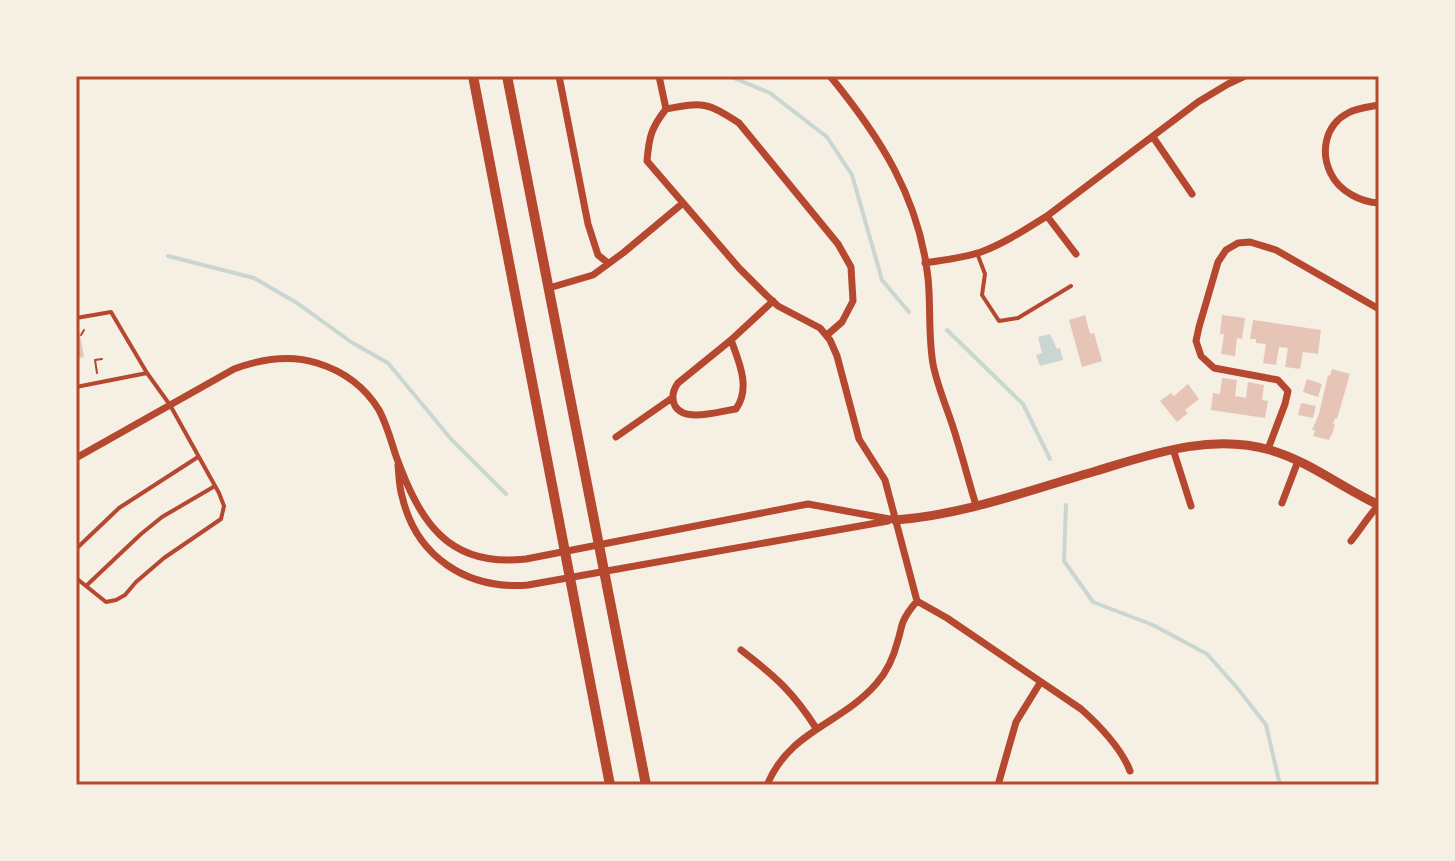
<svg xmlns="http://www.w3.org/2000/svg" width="1455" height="861" font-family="'Fira Sans Condensed',sans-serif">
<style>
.water{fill:#c9d6d2}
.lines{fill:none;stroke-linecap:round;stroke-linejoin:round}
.stream{stroke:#c9d6d2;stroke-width:4}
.building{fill:#e6c5b7}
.path{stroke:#b5482f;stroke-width:2}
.service{stroke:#b5482f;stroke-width:4}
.minor{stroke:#b5482f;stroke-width:7}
.tertiary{stroke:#b5482f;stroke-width:9}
.secondary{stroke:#b5482f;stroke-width:10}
.neatline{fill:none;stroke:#b5482f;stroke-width:3}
</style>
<rect width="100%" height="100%" fill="#f6efe4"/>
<!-- water -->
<path class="water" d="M1050,334L1057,349L1060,348L1063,360L1040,366L1036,355L1042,353L1038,337Z"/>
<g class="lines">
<!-- stream -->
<path class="stream" d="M729,76L770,93L827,137L852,175L882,280L909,312
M168,256L254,278L297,303L351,342L388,363L451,439L506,494
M947,330L1023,404L1050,459
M1066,505L1064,561L1093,602L1153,625L1207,654L1239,690L1266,725L1280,785"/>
</g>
<!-- building -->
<path class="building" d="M1085,315L1090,334L1094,333L1102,361L1082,367L1069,320Z
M1222,315L1245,318L1242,339L1237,338L1235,356L1221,354L1224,334H1220Z
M77,318L84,357L76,359V319Z
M1253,320L1321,330L1318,354L1303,352L1300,369L1285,367L1288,348L1279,347L1276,365L1263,363L1266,344L1256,343V339H1250Z
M1332,369L1350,374L1337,419L1335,418L1333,424L1335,425L1332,435H1331L1329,440L1313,436L1315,430H1312L1319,414L1328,375L1330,376Z
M1222,378L1237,380L1235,396L1246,398L1248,382L1264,385L1262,400L1268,401L1265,418L1211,410L1213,393L1220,394Z
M1307,379L1322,384L1318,397L1303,392Z
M1188,384L1199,399L1185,410L1188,413L1177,422L1160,401L1171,393L1174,396Z
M1301,403L1316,406L1313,418L1298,415Z"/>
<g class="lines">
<!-- path -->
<path class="path" d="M81,335L84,330
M97,373L95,360L102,359"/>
<!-- service -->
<path class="service" d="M977,253L985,274L982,295L999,321L1018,318L1071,286
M76,318L111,312L147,373L170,405L219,493L224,506L221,519L164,558L136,582L125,595L116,600L106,602L76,578
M76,387L147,373
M76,549L119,508L198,457
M86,586L141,534L162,517L215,486"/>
<!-- minor -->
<path class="minor" d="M559,76L588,224L598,255L608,263
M659,76L666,109
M830,76C880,137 919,197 928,278C931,306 928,335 933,364C938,390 950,414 957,440C964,462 969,483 976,505
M1379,105C1369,107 1357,108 1348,113C1325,125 1320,152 1331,174C1340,192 1361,202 1379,203
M1153,137L1192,194
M1047,216L1076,254
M925,263C944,260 963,258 981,252C1005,243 1026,229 1047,216L1198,102L1228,84L1245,76
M549,288L593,275L623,253L683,203
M827,335L842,322L853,301L851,267L838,244L739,123C706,102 704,102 666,109C651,128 649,137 647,161L739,268L766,295L778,306L820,328L830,340L837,356L859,439L885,480L917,601L947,618L1081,709C1098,724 1122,749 1130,771
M731,340L678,383C673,390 671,398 675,406C685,423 720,411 736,409C751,388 739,362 731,340L773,301
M616,437L672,398
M1173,449L1191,506
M1268,449L1285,404L1288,391L1278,380L1214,368L1201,356L1196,341L1199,327L1218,262L1226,250L1238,243L1250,242L1276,250L1379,309
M76,458L234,369C261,359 289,354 317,363C343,371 365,387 379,410C387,425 391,441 396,456C420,522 448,568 526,559L808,504L895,520
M398,465C399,475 399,486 402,496C416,557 467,590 528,585L888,521
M1282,503L1298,461
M1351,541C1361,529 1368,516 1379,505
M741,650C775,676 793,692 816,728
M767,785C790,730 840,725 876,684C887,672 894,656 898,640C900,634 901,627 903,622C906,614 912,607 917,601
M998,785L1016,722L1040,683"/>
<!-- tertiary -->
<path class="tertiary" d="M895,520C964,515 1030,490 1096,471C1152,454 1211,433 1270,450C1309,461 1342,488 1379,505"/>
<!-- secondary -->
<path class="secondary" d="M473,76L610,785
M507,76L646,785"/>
</g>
<!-- border -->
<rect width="1455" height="861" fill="none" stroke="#f6efe4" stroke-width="156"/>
<rect x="78" y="78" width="1299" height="705" class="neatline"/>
</svg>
